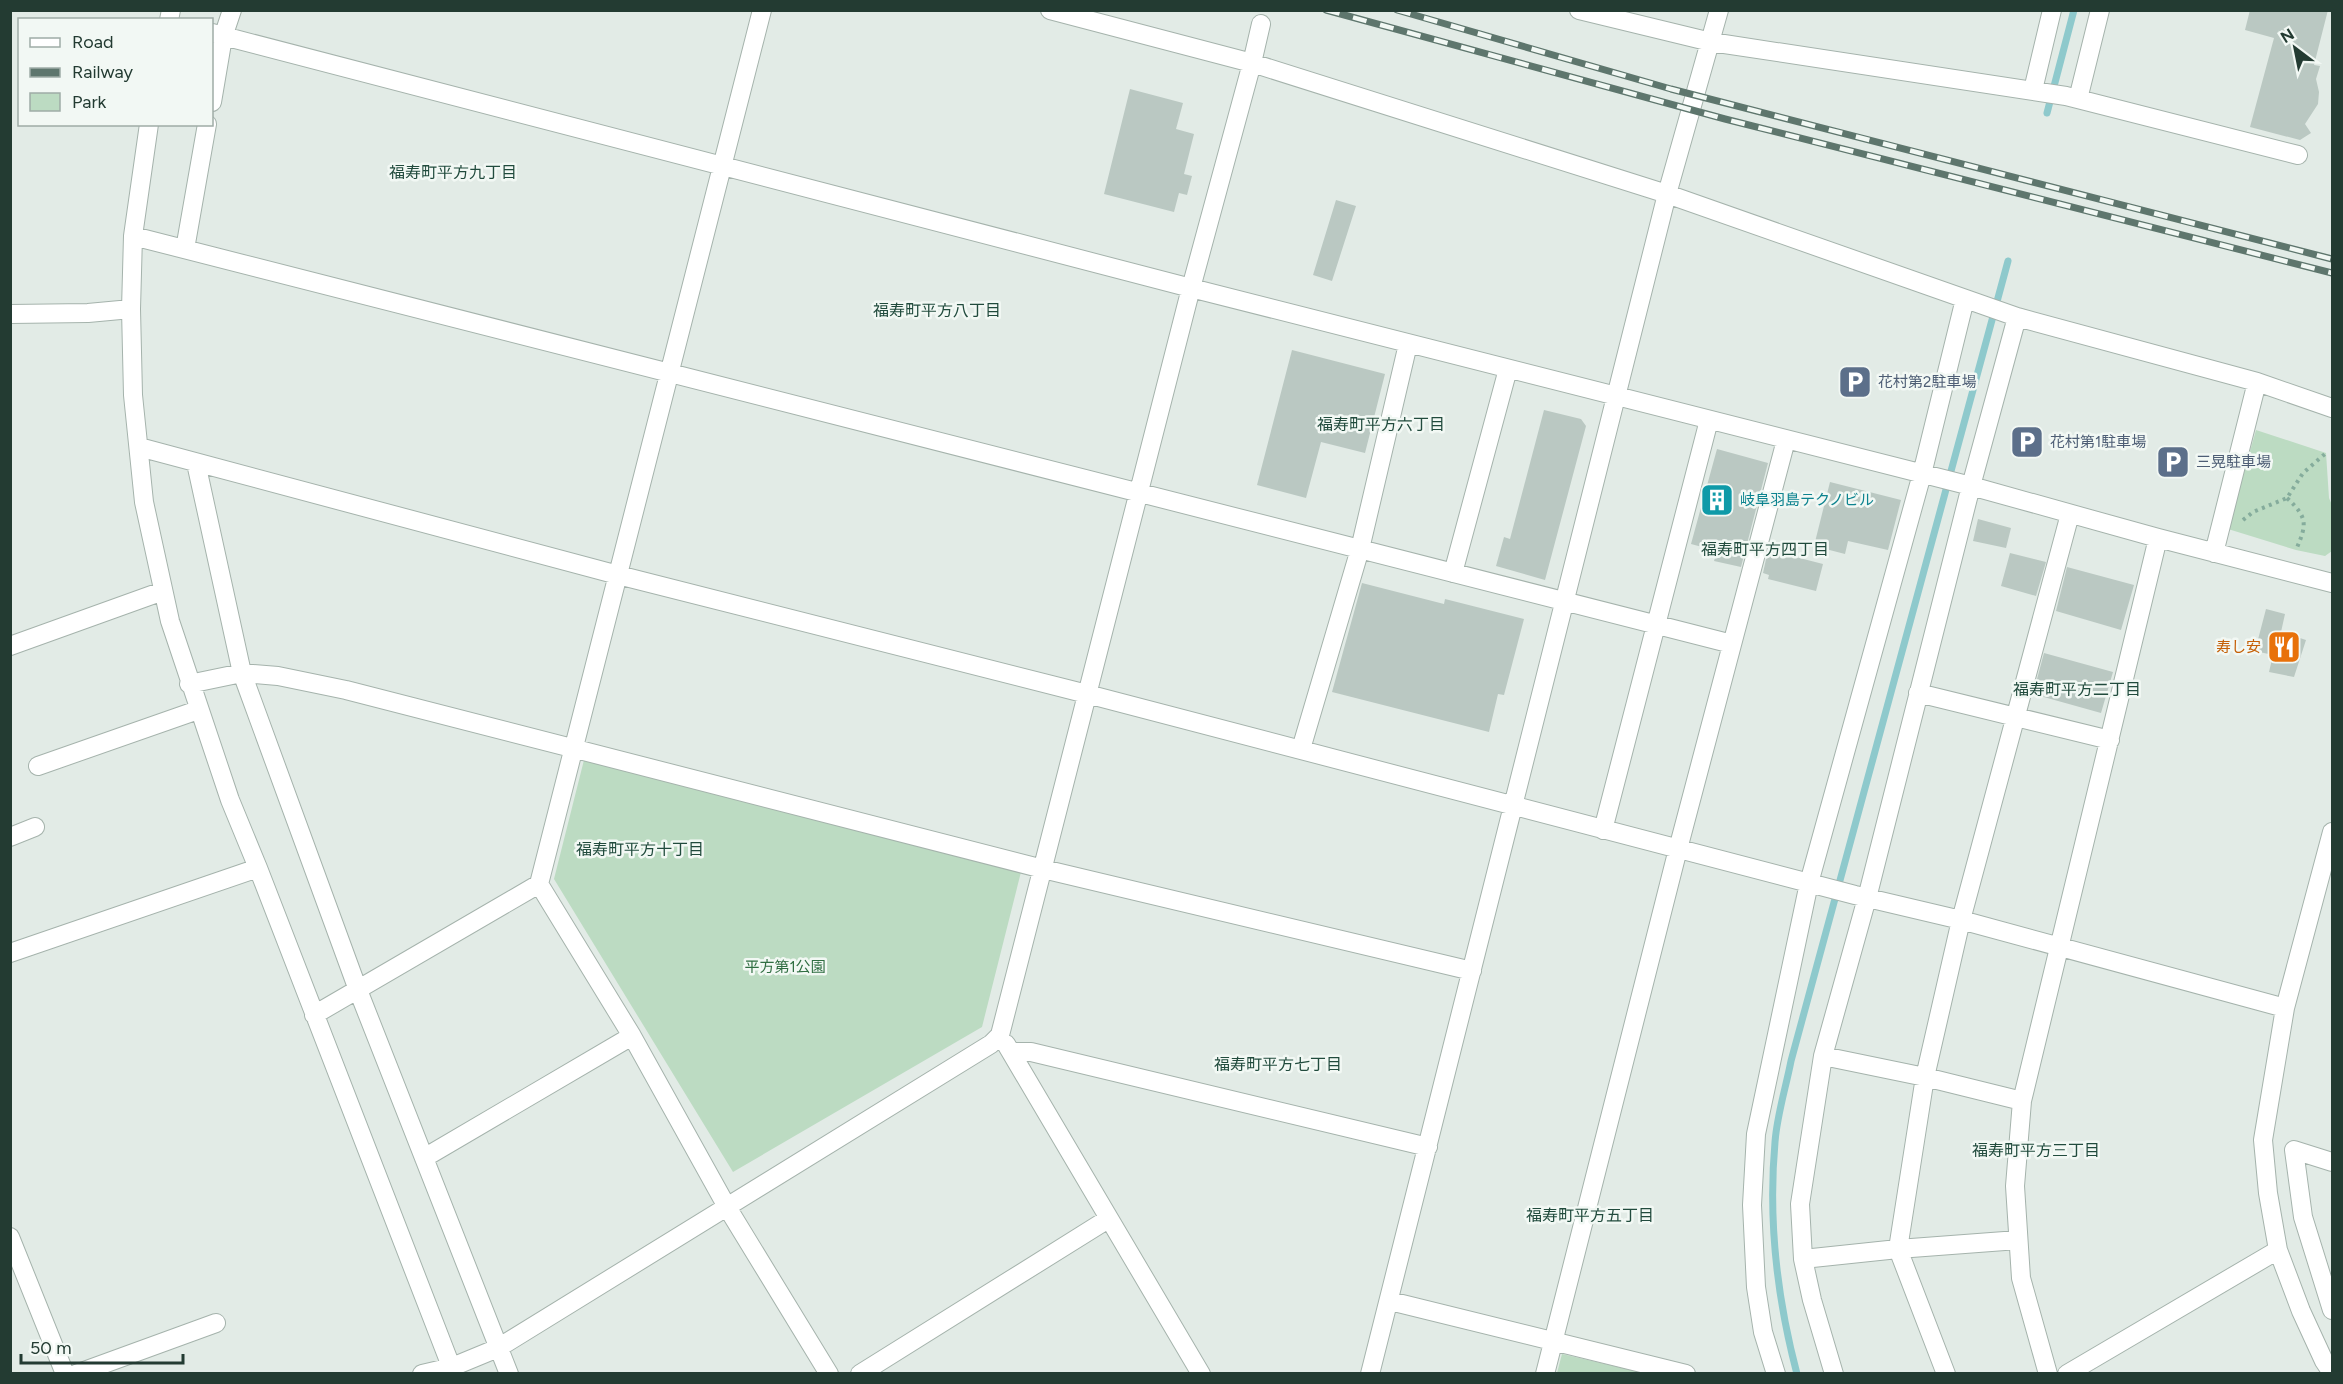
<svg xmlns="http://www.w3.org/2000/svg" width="2343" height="1384" font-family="Figtree,'Noto Sans JP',sans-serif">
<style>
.green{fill:#bcdbc2}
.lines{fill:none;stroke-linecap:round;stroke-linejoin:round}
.stream{stroke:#8ec9cc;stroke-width:7}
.building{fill:#bac8c2}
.minor-casing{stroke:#a5b3ac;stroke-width:20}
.path{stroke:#85ac9c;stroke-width:4;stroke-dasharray:3 4.5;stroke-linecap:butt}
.minor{stroke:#fff;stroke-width:18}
.rail-casing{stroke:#5e766d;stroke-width:7}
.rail{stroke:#f2f8f4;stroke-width:4.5;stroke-dasharray:14;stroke-linecap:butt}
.labels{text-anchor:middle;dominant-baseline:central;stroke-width:5;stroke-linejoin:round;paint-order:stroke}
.service-label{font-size:15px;fill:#4e5e75;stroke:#f2f8f4;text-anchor:start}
.culture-label{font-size:15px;fill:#0d838f;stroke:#f2f8f4;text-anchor:start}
.food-label{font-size:15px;fill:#c56008;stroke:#f2f8f4;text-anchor:end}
.park-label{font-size:15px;fill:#306e42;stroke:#f2f8f4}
.neighbourhood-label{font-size:16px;fill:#214b3d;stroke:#f2f8f4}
</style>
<rect width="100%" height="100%" fill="#e2ebe6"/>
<!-- green -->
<path class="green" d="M2256,430L2326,453L2329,498L2332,505V551L2325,556L2296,550L2228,529Z
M584,760L1021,872L982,1027L733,1172L554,879Z
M1562,1354L1644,1373H1557Z"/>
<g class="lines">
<!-- stream -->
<path class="stream" d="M2047,113L2074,10
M1797,1374C1777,1298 1768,1220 1775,1142C1777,1115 1786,1087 1791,1061L2008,261"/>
</g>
<!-- building -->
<path class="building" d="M2250,10H2328L2314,65L2320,66L2316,79L2319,92L2318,104L2305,124L2311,133L2300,140L2250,127L2274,38L2245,30Z
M1130,89L1183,103L1176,129L1194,134L1184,174L1192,176L1187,195L1179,193L1174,212L1104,194Z
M1336,200L1356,206L1332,281L1313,275Z
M1292,350L1385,374L1365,453L1321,442L1306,498L1257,485Z
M1544,410L1581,419L1586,426L1545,580L1496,566L1504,537L1510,539Z
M1717,449L1768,463L1741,567L1714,561L1717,551L1691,544Z
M1830,482L1901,500L1888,550L1848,541L1845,554L1814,546Z
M1978,519L2011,528L2006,548L1973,541Z
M1768,550L1823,564L1816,591L1768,579L1769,575L1763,573Z
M2010,553L2046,562L2036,596L2001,586Z
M2067,567L2134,585L2121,630L2056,611Z
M1362,583L1444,604L1445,599L1524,619L1504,695L1498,694L1489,732L1332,692Z
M2266,609L2285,614L2281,632L2306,640L2294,677L2269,672L2273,655L2255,651Z
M2044,653L2113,672L2101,713L2033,694Z"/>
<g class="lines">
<defs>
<path id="minor" d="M1050,10L1252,63L1667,194L2017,317L2257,382L2332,408
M1579,10L1711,42L2066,96L2298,155
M169,20L171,10
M212,33L1191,288L1971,486L2158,538L2332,583
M2033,90L2052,10
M2078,99L2100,10
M212,102L223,37L232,10
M149,124L133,236L131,309L133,395L144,502L170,621L230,800L258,868L454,1374
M133,236L1732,644
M185,249L207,124
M10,314L88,313L131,309
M139,447L618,575L1087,694L1855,895L1961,920L2285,1008
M196,463L242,673L358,990L509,1374
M2214,553L2257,382
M1453,573L1508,369
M10,646L163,591
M189,684L242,673L278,676L346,690L1043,869L1472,971
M1918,693L2110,740
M1301,749L1360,549L1408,344
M38,766L198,710
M1603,830L1709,420
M2332,832L2285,1008L2263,1140L2268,1193L2278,1250L2301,1311L2324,1361L2332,1373
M10,837L35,827
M539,884L632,1036L727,1207L829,1374
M10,953L258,868
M314,1015L539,884L762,10
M1006,1044L1201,1374
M1011,1052H1031L1428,1147
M1823,1056L1925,1077L2022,1101
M424,1158L632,1036
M2332,1162L2294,1150L2303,1217L2332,1310
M10,1237L65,1374
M1803,1259L1898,1249L2018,1240
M1390,1301L1686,1374
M76,1374L216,1323
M422,1374L452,1367L498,1348L991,1044L1000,1035L1191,288L1252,63L1261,24
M860,1374L1108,1219
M1370,1374L1667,194L1719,10
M1545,1374L1678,849L1786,440
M1776,1374L1763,1332L1756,1287L1752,1205L1756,1134L1809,883L1922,474L1965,299
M1834,1374L1812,1300L1803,1259L1800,1204L1823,1056L1867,898L1971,486L2017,317
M1946,1374L1898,1249L1925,1077L1961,920L2070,514
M2048,1374L2021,1278L2015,1186L2022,1101L2158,538
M2067,1374L2278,1250"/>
</defs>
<!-- minor casing -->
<use href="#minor" class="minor-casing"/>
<!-- path -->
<path class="path" d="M2287,498C2308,518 2307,524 2296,550
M2243,520L2253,512L2287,498L2303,473L2326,453"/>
<!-- minor -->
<use href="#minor" class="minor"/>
<defs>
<path id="rail" d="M1326,10L1725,119L2332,273
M1397,10L1671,89L2332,259"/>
</defs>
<!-- rail casing -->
<use href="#rail" class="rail-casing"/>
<!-- rail -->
<use href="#rail" class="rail"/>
</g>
<!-- icons -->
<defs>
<symbol id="parking-square" viewBox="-11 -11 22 22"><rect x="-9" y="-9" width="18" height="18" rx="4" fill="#5c6f8a" stroke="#f2f8f4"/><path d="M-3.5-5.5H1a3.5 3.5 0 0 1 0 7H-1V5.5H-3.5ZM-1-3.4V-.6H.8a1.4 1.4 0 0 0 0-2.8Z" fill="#fff"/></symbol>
<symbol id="building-square" viewBox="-11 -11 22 22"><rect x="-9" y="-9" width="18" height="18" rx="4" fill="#0f9aa8" stroke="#f2f8f4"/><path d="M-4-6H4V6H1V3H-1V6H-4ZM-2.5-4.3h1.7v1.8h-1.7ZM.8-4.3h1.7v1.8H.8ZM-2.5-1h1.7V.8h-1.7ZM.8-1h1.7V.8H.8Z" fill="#fff"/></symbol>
<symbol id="restaurant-square" viewBox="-11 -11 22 22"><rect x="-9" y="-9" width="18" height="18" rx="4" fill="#e8710a" stroke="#f2f8f4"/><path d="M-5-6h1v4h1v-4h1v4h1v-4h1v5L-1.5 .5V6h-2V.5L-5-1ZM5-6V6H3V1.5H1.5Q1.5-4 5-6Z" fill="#fff"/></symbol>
</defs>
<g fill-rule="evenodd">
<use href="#parking-square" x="1836" y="363" width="38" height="38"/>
<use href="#parking-square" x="2008" y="423" width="38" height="38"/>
<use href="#parking-square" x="2154" y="443" width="38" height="38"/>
<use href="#building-square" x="1698" y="481" width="38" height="38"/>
<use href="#restaurant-square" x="2265" y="628" width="38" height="38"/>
</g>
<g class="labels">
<!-- service labels -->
<g class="service-label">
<text x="1878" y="382">花村第2駐車場</text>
<text x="2050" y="442">花村第1駐車場</text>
<text x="2196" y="462">三晃駐車場</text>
</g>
<!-- culture labels -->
<g class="culture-label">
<text x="1740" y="500">岐阜羽島テクノビル</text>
</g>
<!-- food labels -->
<g class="food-label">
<text x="2261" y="647">寿し安</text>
</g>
<!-- park labels -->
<g class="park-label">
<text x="785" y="967">平方第1公園</text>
</g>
<!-- neighbourhood labels -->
<g class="neighbourhood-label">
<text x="453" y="172">福寿町平方九丁目</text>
<text x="937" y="310">福寿町平方八丁目</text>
<text x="1381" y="424">福寿町平方六丁目</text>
<text x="1765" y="549">福寿町平方四丁目</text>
<text x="2077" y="689">福寿町平方二丁目</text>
<text x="640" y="849">福寿町平方十丁目</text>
<text x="1278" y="1064">福寿町平方七丁目</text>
<text x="2036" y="1150">福寿町平方三丁目</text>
<text x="1590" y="1215">福寿町平方五丁目</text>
</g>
</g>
<!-- border -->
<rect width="2343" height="1384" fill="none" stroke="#233b32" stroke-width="24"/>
<!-- legend -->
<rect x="18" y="18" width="195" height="108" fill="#f2f8f4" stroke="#9faca6" stroke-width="1.5"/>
<rect x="30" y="38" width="30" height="9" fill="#ffffff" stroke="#9faca6" stroke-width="1.5"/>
<text x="72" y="48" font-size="18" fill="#233b32">Road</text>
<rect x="30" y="68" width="30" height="9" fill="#5e766d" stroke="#9faca6" stroke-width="1.5"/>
<text x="72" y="78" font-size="18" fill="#233b32">Railway</text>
<rect x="30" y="93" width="30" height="18" fill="#bcdbc2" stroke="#9faca6" stroke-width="1.5"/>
<text x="72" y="108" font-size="18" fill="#233b32">Park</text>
<!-- north arrow -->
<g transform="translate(2295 48) rotate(328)" stroke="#f2f8f4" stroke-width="4.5" paint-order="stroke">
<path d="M0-4.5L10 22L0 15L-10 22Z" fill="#233b32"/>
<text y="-9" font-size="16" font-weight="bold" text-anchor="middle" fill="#233b32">N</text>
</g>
<!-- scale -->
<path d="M21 1354v9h162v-9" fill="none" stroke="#233b32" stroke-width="3"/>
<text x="30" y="1354" font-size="18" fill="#233b32" stroke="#f2f8f4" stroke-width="4.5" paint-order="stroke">50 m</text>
</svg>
